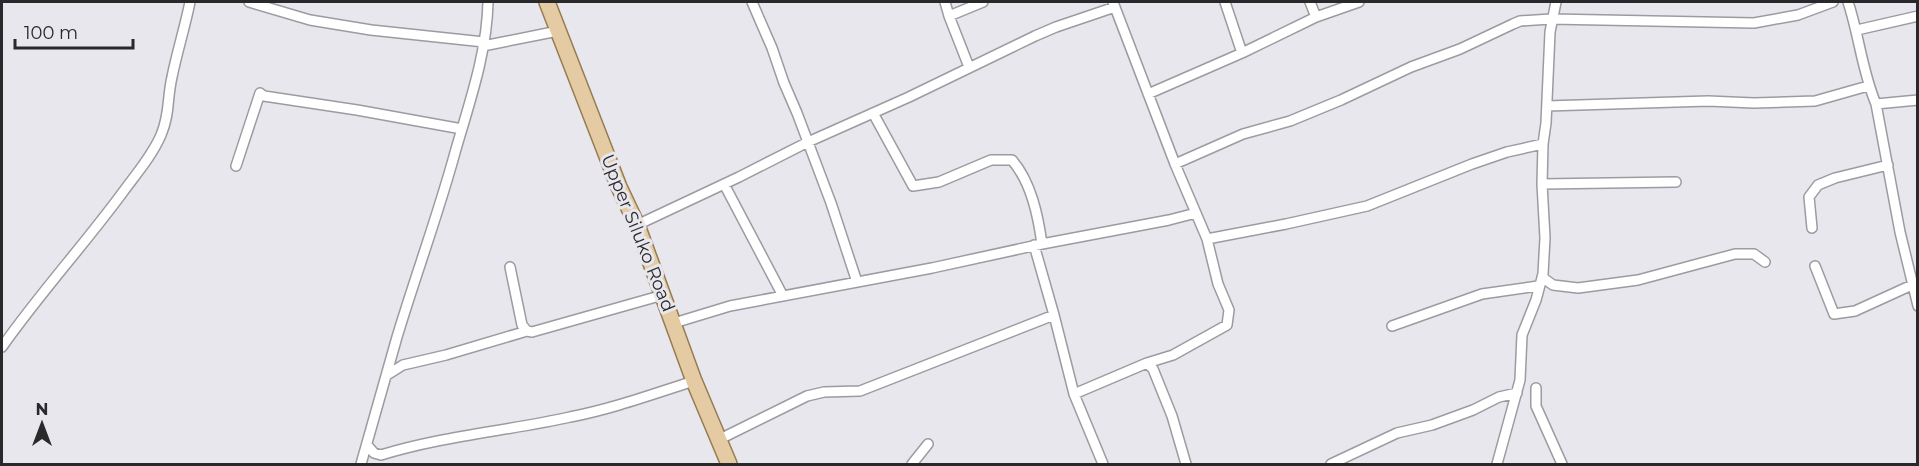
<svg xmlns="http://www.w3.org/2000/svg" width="1919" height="466" font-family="Montserrat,sans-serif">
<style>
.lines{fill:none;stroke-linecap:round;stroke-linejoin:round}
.minor-casing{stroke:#9b9ba1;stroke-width:12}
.primary-casing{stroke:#977c51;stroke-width:18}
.minor{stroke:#fff;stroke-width:9}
.primary{stroke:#e4cba3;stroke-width:15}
.labels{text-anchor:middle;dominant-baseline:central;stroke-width:6;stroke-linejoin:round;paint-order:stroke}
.street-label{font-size:18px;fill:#29292c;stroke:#e7e7ed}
</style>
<rect width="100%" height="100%" fill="#e7e7ed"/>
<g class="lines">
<defs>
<path id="minor" d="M249,2L310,20L371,30L484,42
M752,2L772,48L784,83L797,113L831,203L857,282
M945,2L949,16L969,67
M1225,2L1242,53
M1310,2L1316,17
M1848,2C1859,35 1862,71 1876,104L1900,232L1918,306
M949,16L983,2
M1857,30L1918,16
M483,46L558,31
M1148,94L1242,53L1316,17L1359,2
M1876,104L1918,100
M1547,106L1708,101L1754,103L1815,101L1868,86
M873,113L913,186L939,182L991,160H1012C1031,182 1038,215 1042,244
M1175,164L1243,134L1290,121L1341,100L1411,67L1460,49L1513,24L1520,21L1551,19L1754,23L1798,15L1833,2
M236,166L260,93L264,96L357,110L462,129
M724,184L783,296
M1542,184L1676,182
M637,225L739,177L808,142L909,97L1035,36L1056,27L1115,7
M1812,228L1809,197L1818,185L1835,178L1888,165
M1207,239L1286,224L1367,206L1472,164L1507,152L1543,144
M1034,245L1054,315L1074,394L1103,464
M1815,266L1834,314L1855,311L1912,285
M510,267L522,325L527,331L532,332L663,295
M1542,277L1553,285L1578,288L1638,280L1735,254H1754L1765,262
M674,323L730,306L932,268L1042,244L1169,220L1196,213
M1392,326L1482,294L1538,286
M2,347C40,293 84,245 123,192C136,174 152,156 161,135C170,114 167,98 172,77C177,52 185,27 190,2
M1147,363L1153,369L1172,416L1186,464
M387,375L403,365L446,355L527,331
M1536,388V406L1562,464
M1074,394L1147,363L1173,355L1227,325L1229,310L1218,284L1207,239L1175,164L1113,2
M718,440L807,396L824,392L860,391L1054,315
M367,445L374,453L381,455C442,436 507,431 570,417C612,409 653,394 694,381
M361,464C373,422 385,379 397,337C416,274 439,212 456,149C470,101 487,52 488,2
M912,464L928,444
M1331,464L1397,433L1432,425L1473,410L1499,397L1517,393
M1497,464L1520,380L1522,335L1536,300L1543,274L1545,238L1542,184L1543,144L1546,123L1550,32L1556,2"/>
<path id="primary" d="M547,2L619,187L637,225L694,381L729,464"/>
</defs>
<!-- minor casing -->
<use href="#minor" class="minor-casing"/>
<!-- primary casing -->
<use href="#primary" class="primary-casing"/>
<!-- minor -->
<use href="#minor" class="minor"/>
<!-- primary -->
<use href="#primary" class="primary"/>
</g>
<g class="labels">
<!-- street labels -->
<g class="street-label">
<text transform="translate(638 233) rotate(68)">Upper Siluko Road</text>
</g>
</g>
<!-- border -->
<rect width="1919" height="466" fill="none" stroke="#29292c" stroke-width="6"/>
<!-- north arrow -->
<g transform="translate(42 424)" stroke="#e7e7ed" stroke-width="4.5" paint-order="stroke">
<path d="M0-4.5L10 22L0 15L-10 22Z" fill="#29292c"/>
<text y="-9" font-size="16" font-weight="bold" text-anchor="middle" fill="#29292c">N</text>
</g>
<!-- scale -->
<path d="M15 39v9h118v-9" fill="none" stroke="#29292c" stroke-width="3"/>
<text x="24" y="39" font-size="18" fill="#29292c" stroke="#e7e7ed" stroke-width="4.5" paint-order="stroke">100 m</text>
</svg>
